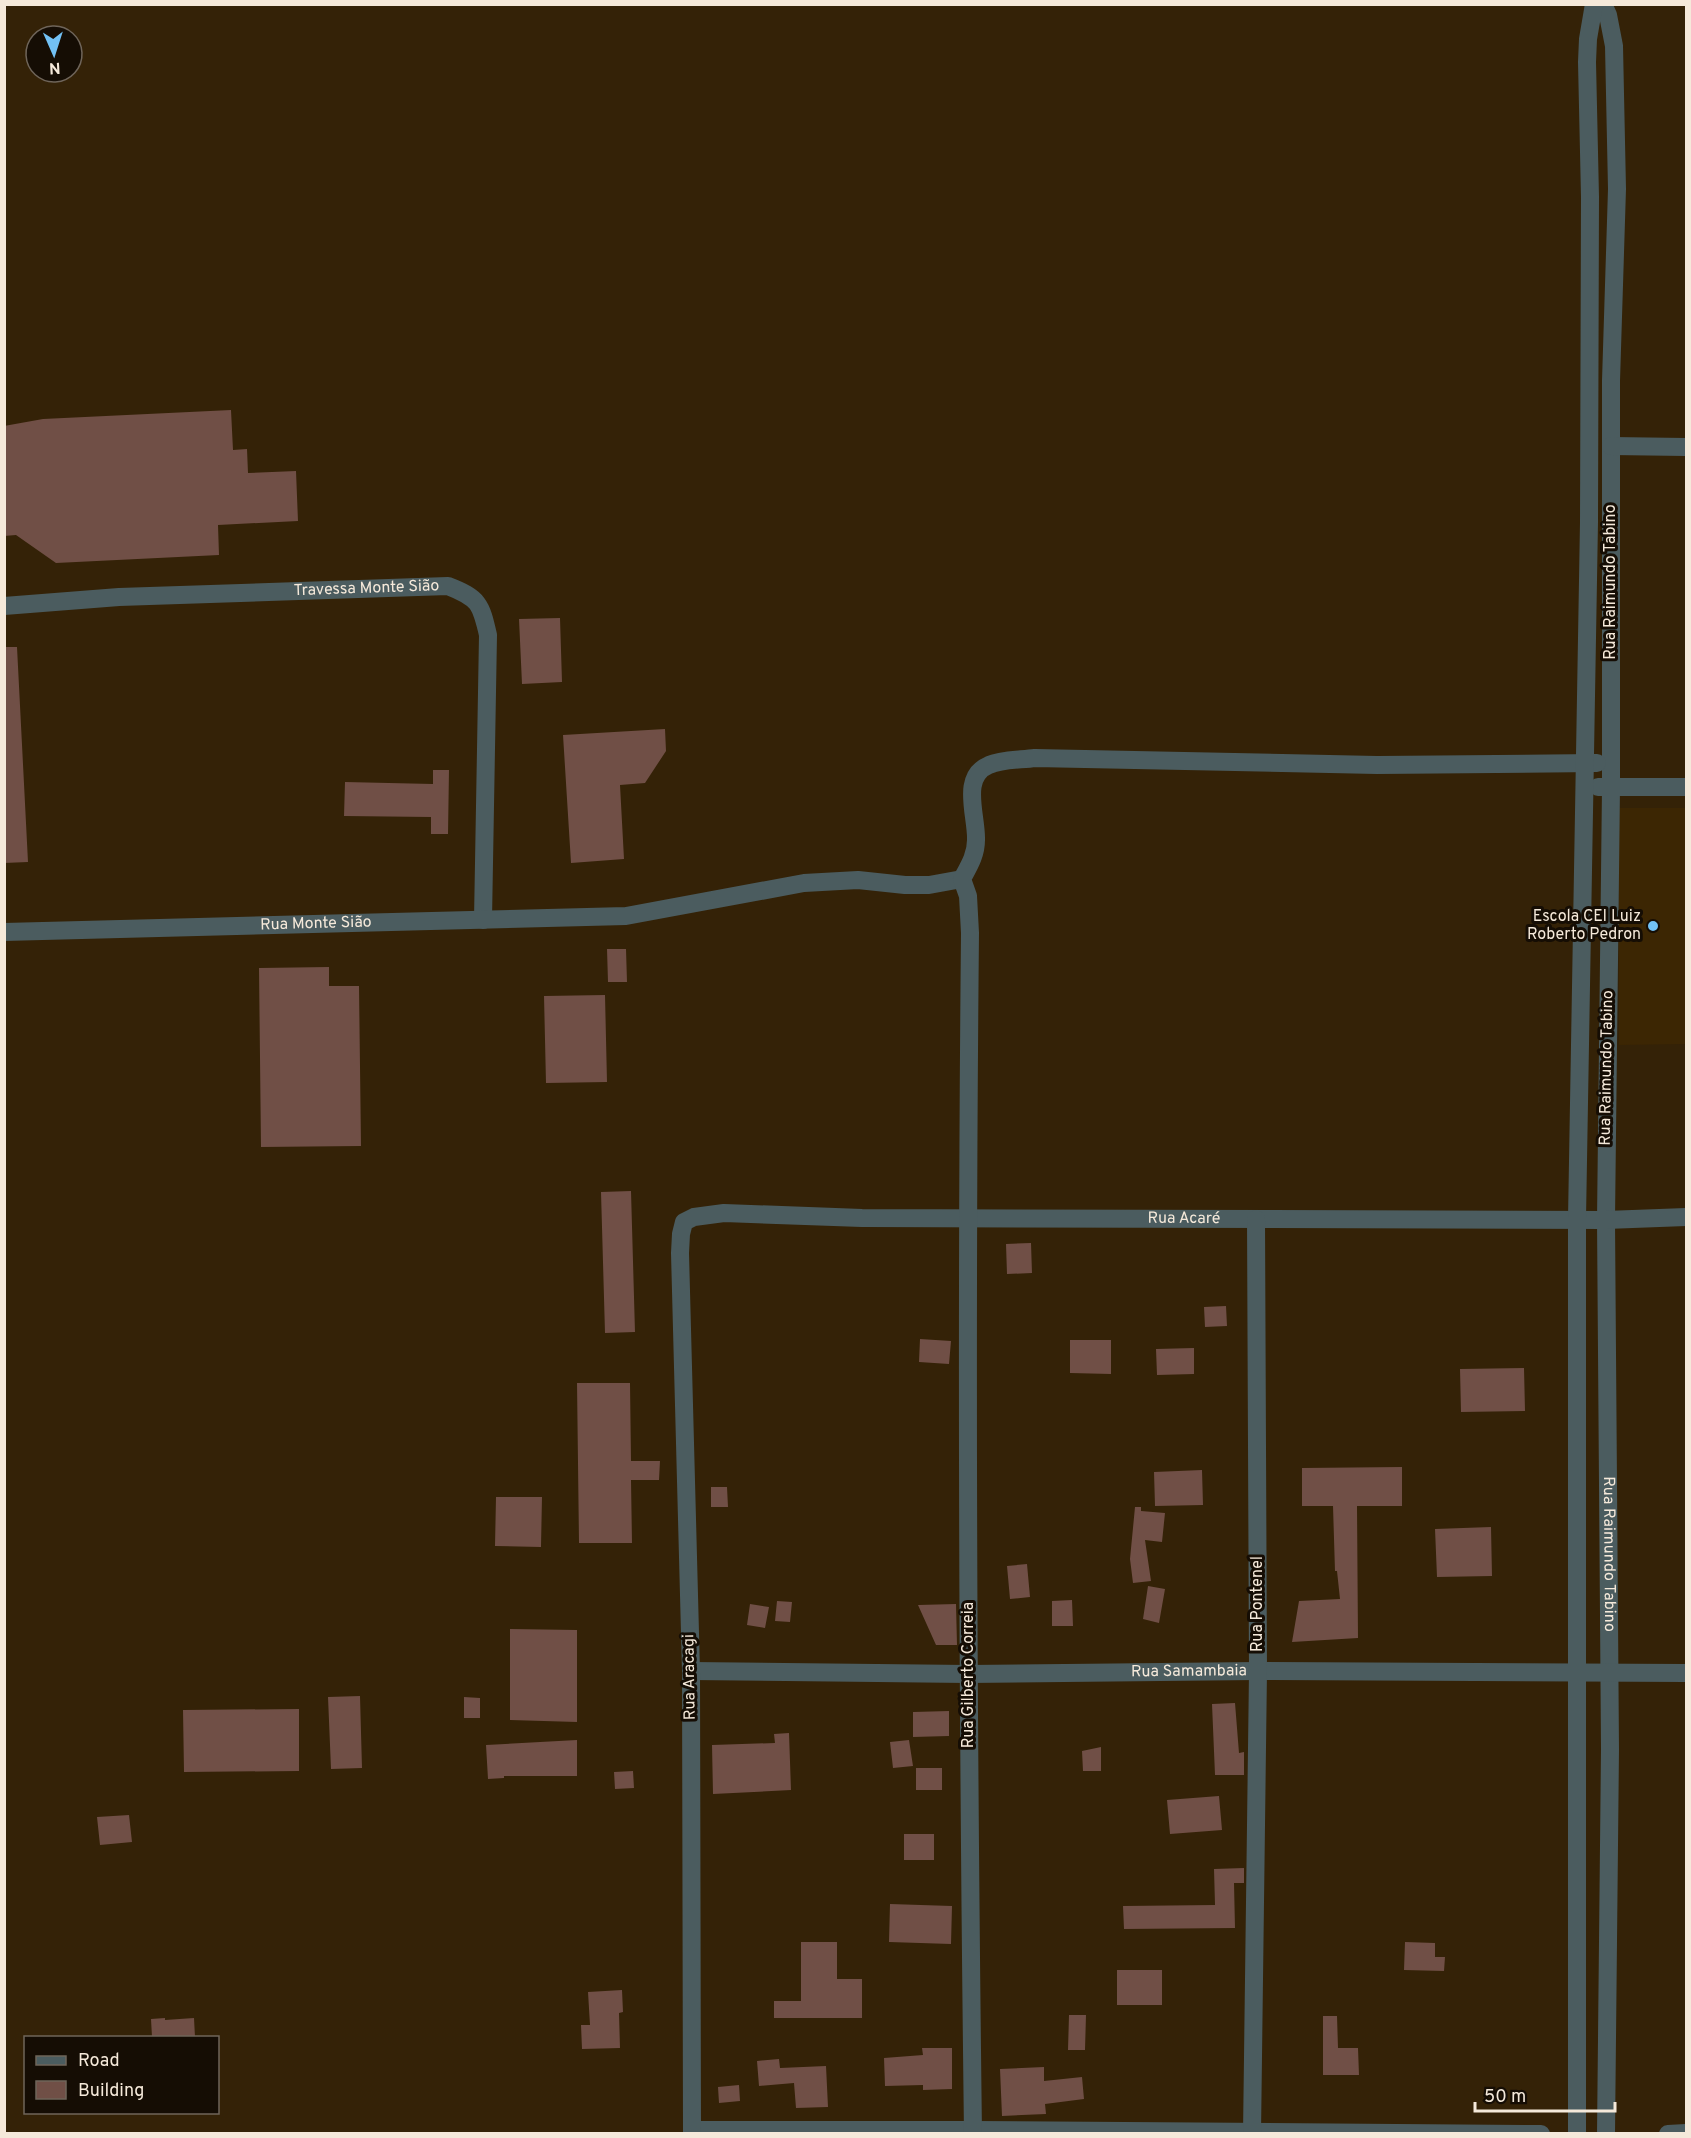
<svg xmlns="http://www.w3.org/2000/svg" width="1691" height="2138" font-family="Overpass,sans-serif">
<style>
.built{fill:#3c2603}
.building{fill:#704f46}
.lines{fill:none;stroke-linecap:round;stroke-linejoin:round}
.minor{stroke:#4b5c5f;stroke-width:18}
.poi-dot{fill:#72c1f5;stroke:#150d04;stroke-width:2}
.labels{text-anchor:middle;dominant-baseline:central;stroke-width:6;stroke-linejoin:round;paint-order:stroke}
.street-label{font-size:16px;fill:#f5e9da;stroke:#150d04}
.poi-label{font-size:16px;fill:#f5e9da;stroke:#150d04;text-anchor:end}
</style>
<rect width="100%" height="100%" fill="#342207"/>
<!-- built -->
<path class="built" d="M1619,808H1686V1044L1619,1045Z"/>
<!-- building -->
<path class="building" d="M231,410L233,450L247,449L248,473L296,471L298,521L218,525L219,555L56,563L16,535L4,536V426L43,419Z
M560,618L562,682L522,684L519,619Z
M4,647H17L28,862L4,863Z
M665,729L666,751L645,783L620,785L624,859L571,863L563,735Z
M433,770H449L448,834H431V817L344,816L345,782L433,784Z
M607,949H626L627,982H608Z
M329,967V986H359L361,1146L261,1147L259,968Z
M605,995L607,1082L546,1083L544,996Z
M631,1191L635,1332L605,1333L601,1192Z
M1031,1243L1032,1273L1007,1274L1006,1244Z
M1226,1306L1227,1326L1205,1327L1204,1307Z
M920,1339L951,1341L949,1364L919,1362Z
M1070,1340H1111V1374L1070,1373Z
M1194,1348V1374L1157,1375L1156,1349Z
M1524,1368L1525,1411L1461,1412L1460,1369Z
M577,1383H630L631,1461H660L659,1480H631L632,1543H579Z
M1402,1467V1506H1357L1358,1638L1292,1642L1299,1601L1340,1599L1337,1571H1335L1333,1506H1302V1468Z
M1202,1470L1203,1505L1155,1506L1154,1472Z
M711,1487H727L728,1507H711Z
M496,1497H542L541,1547L495,1546Z
M1135,1507H1141V1511L1165,1513L1162,1542L1145,1540L1151,1581L1133,1583L1130,1559Z
M1491,1527L1492,1576L1437,1577L1435,1529Z
M1027,1564L1030,1597L1010,1599L1007,1566Z
M1148,1586L1165,1589L1159,1623L1143,1619Z
M1072,1600L1073,1626H1052V1601Z
M777,1601L792,1602L790,1622L775,1621Z
M750,1604L769,1607L765,1628L747,1625Z
M956,1604L957,1645H936L918,1605Z
M510,1629L577,1630V1722L510,1720Z
M360,1696L362,1768L331,1769L328,1697Z
M464,1697L480,1698V1718H464Z
M1235,1703L1239,1753L1244,1752V1775H1215L1212,1704Z
M299,1709V1771L184,1772L183,1710Z
M949,1711V1736L913,1737V1712Z
M789,1733L791,1790L713,1794L712,1745L775,1743L774,1734Z
M577,1740V1776H504V1778L488,1779L486,1745Z
M909,1740L913,1766L893,1768L890,1742Z
M1101,1747V1771H1083L1082,1751Z
M916,1768H942V1790H916Z
M633,1771L634,1788L615,1789L614,1772Z
M1219,1796L1222,1830L1170,1834L1167,1800Z
M129,1815L132,1842L100,1845L97,1817Z
M904,1834H934V1860H904Z
M1244,1868V1883H1234L1235,1928L1124,1929L1123,1906L1215,1905L1214,1869Z
M890,1904L952,1906L951,1944L889,1942Z
M801,1942H837V1979H862V2018H774V2001H801Z
M1405,1942L1435,1943V1957H1445L1444,1971L1404,1970Z
M1117,1970H1162V2005H1117Z
M622,1990L623,2012L619,2013L620,2048L582,2049L581,2025H590L588,1992Z
M1069,2015H1086L1085,2050H1068Z
M1323,2016H1337L1338,2048H1358L1359,2075H1323Z
M165,2018V2020L194,2018L195,2037H152L151,2019Z
M922,2048H952V2089L923,2090V2085L885,2086L884,2058L923,2055Z
M779,2059L780,2068L826,2066L828,2107L796,2108L794,2083L759,2086L757,2061Z
M1044,2067V2081L1082,2077L1084,2099L1045,2104L1046,2114L1002,2116L1000,2069Z
M739,2085L740,2101L719,2103L718,2087Z"/>
<g class="lines">
<!-- minor -->
<g class="minor">
<path id="s1" d="M1603,4L1608,15L1614,46L1617,189L1611,381V787L1606,1220L1610,1749L1606,2134"/>
<path d="M1611,446L1686,447"/>
<path id="s2" d="M4,606L119,597L448,586C479,598 481,604 488,635L483,920"/>
<path d="M1598,787H1686"/>
<path id="s3" d="M4,932L626,916L804,883L858,880L905,885H929L962,879"/>
<path id="s4" d="M691,1671L968,1674L1258,1671L1686,1673"/>
<path d="M692,2130H973L1541,2134"/>
<path id="s5" d="M692,2134L691,1671L680,1253L681,1234L684,1222L694,1217L724,1213L862,1218L1606,1220L1686,1217"/>
<path d="M973,2134C968,1733 966,1333 970,933L968,896L962,879C969,866 976,855 976,840C977,816 960,777 989,765C1002,759 1021,760 1035,758L1377,765L1597,763"/>
<path d="M1252,2134L1258,1671L1256,1219"/>
<path d="M1577,2134V1219L1589,522L1590,197L1587,62L1588,39L1594,4"/>
<path d="M1668,2134L1686,2133"/>
</g>
</g>
<!-- markers -->
<circle class="poi-dot" cx="1653" cy="926" r="6"/>
<g class="labels">
<!-- street labels -->
<g class="street-label">
<text transform="translate(1611 582) rotate(-90)">Rua Raimundo Tabino</text>
<text stroke="none"><textPath href="#s2" startOffset="363">Travessa Monte Sião</textPath></text>
<text stroke="none"><textPath href="#s3" startOffset="312">Rua Monte Sião</textPath></text>
<text transform="translate(1607 1068) rotate(-89)">Rua Raimundo Tabino</text>
<text stroke="none"><textPath href="#s5" startOffset="1414">Rua Acaré</textPath></text>
<text stroke="none"><textPath href="#s1" startOffset="1552">Rua Raimundo Tabino</textPath></text>
<text transform="translate(1258 1604) rotate(-90)">Rua Pontenel</text>
<text stroke="none"><textPath href="#s4" startOffset="498">Rua Samambaia</textPath></text>
<text transform="translate(969 1675) rotate(-90)">Rua Gilberto Correia</text>
<text transform="translate(690 1677) rotate(-91)">Rua Aracagi</text>
</g>
<!-- poi labels -->
<g class="poi-label">
<text x="1641" y="917">Escola CEI Luiz<tspan x="1641" dy="18">Roberto Pedron</tspan></text>
</g>
</g>
<!-- border -->
<rect width="1691" height="2138" fill="none" stroke="#f5e9da" stroke-width="12"/>
<!-- legend -->
<rect x="24" y="2036" width="195" height="78" fill="#150d04" stroke="#6f655a" stroke-width="1.5"/>
<rect x="36" y="2056" width="30" height="9" fill="#4b5c5f" stroke="#6f655a" stroke-width="1.5"/>
<text x="78" y="2066" font-size="18" fill="#f5e9da">Road</text>
<rect x="36" y="2081" width="30" height="18" fill="#704f46" stroke="#6f655a" stroke-width="1.5"/>
<text x="78" y="2096" font-size="18" fill="#f5e9da">Building</text>
<!-- north arrow -->
<g transform="translate(54 54) rotate(177)"><circle r="28" fill="#150d04" stroke="#6f655a" stroke-width="1.5"/>
<path d="M0-4.5L10 22L0 15L-10 22Z" fill="#72c1f5"/>
<text y="-9" font-size="16" font-weight="bold" text-anchor="middle" fill="#f5e9da">N</text>
</g>
<!-- scale -->
<path d="M1475 2102v9h140v-9" fill="none" stroke="#f5e9da" stroke-width="3"/>
<text x="1484" y="2102" font-size="18" fill="#f5e9da" stroke="#150d04" stroke-width="4.5" paint-order="stroke">50 m</text>
</svg>
